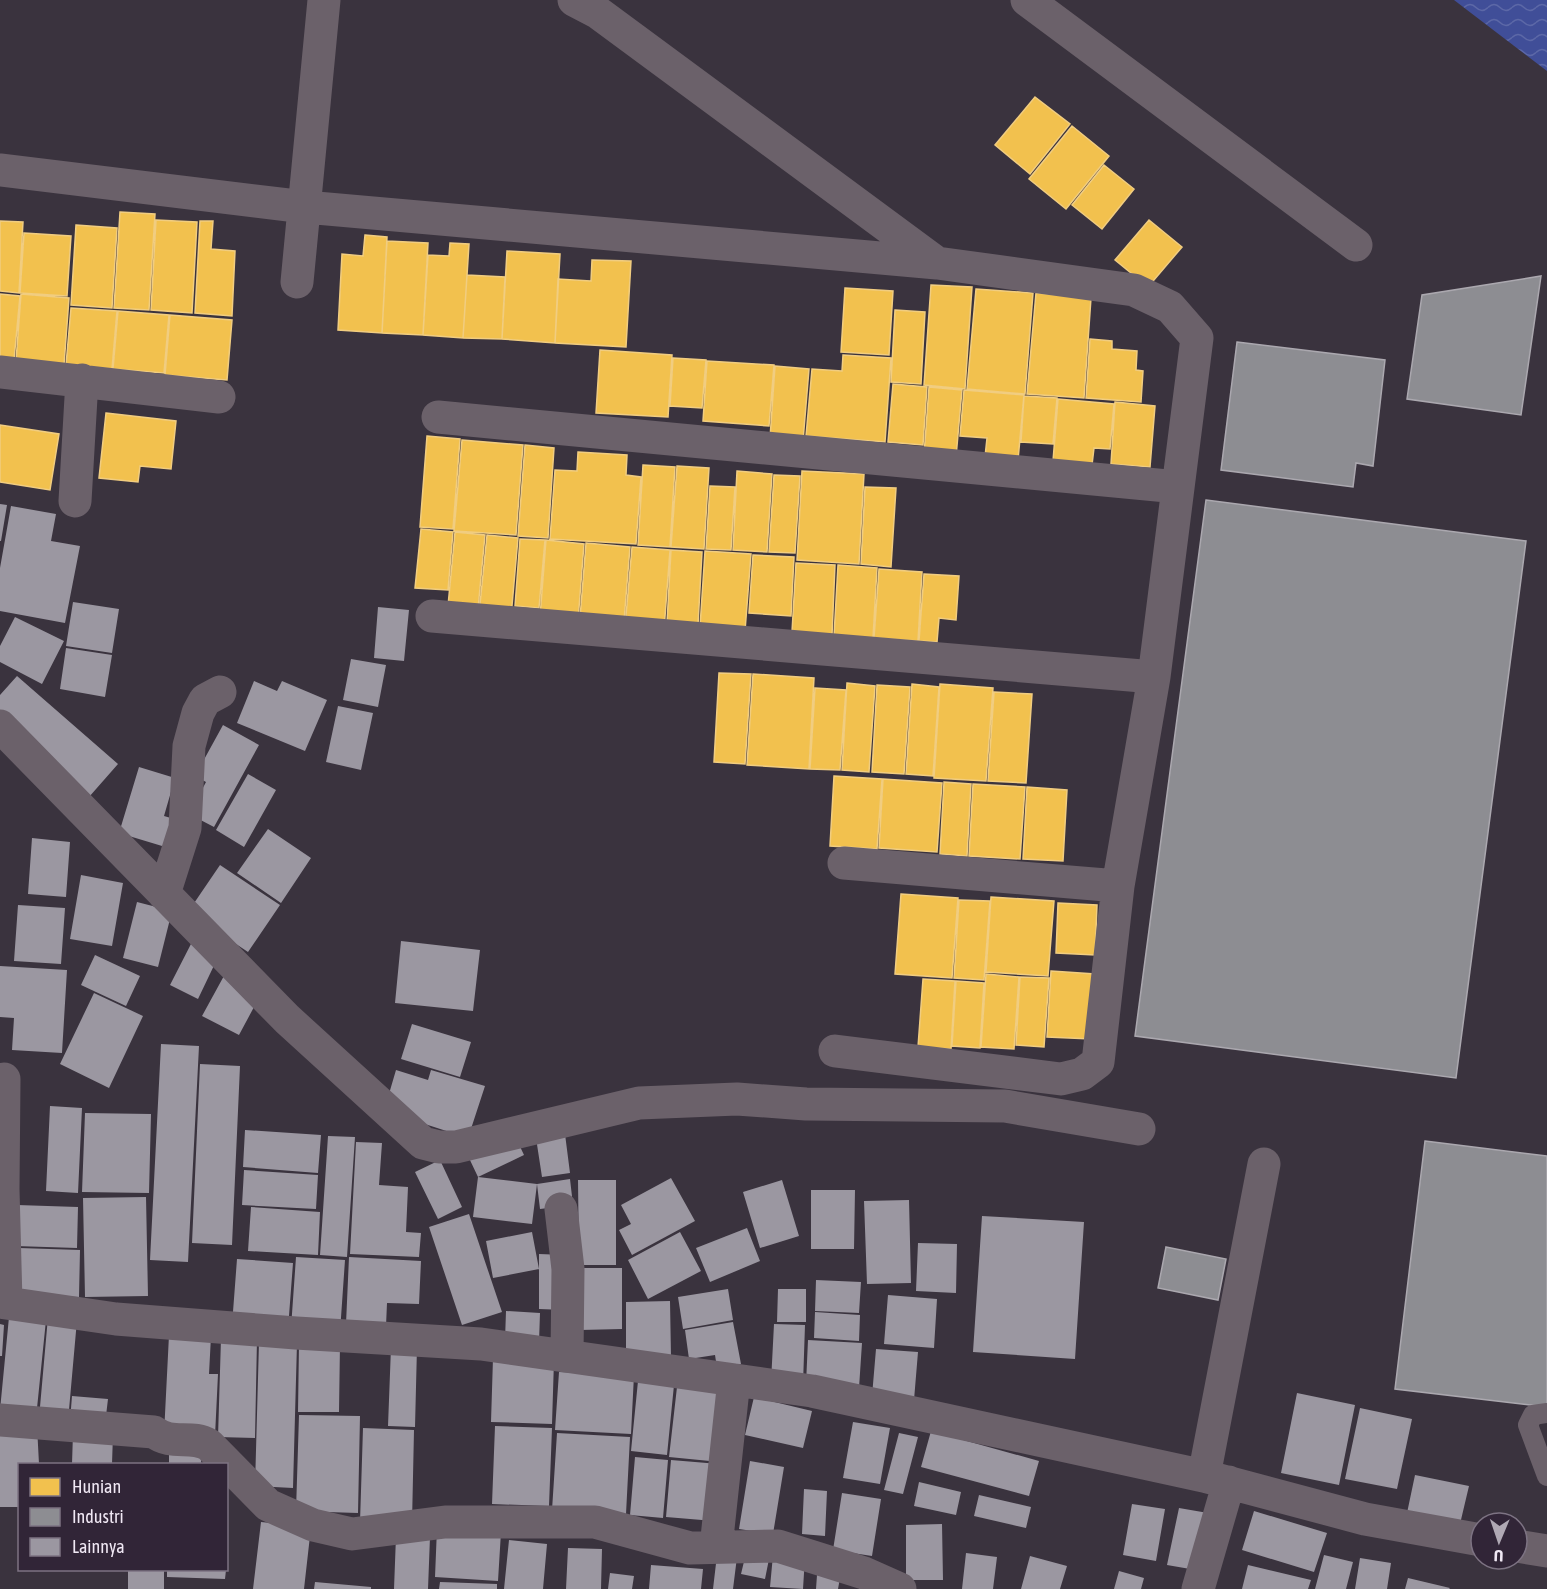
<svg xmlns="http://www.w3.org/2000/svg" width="1547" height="1589" font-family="'Asap Condensed',sans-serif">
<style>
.water{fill:url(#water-waves)}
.homes{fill:#f2c14e;stroke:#f1cd80;stroke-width:1.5}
.industry{fill:#8d8d92;stroke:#aba8af;stroke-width:1.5}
.building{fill:#9b97a1}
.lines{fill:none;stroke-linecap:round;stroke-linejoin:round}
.service{stroke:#6b616a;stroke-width:20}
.minor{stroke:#6b616a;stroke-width:33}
</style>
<defs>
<pattern id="water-waves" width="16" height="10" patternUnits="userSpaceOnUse" patternTransform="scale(1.5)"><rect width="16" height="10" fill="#404e98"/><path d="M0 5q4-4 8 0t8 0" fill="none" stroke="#5c68a7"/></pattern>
</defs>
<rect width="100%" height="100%" fill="#3a333e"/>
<!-- water -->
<path class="water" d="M1454,0H1547V71Z"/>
<!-- homes -->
<path class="homes" d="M1035,97L1070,124L1030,174L995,145Z
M1072,126L1109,156L1066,209L1029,179Z
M1104,165L1134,189L1102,229L1072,205Z
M120,212L155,214L149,310L114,308Z
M156,220L197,222L192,313L151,310Z
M1149,220L1182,247L1148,287L1115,260Z
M0,221L23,222L19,293L0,291Z
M200,221H213L211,249L235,251L232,316L195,313Z
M76,225L117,228L112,308L71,305Z
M24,233L71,236L67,296L20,293Z
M365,235L387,237L382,333L338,330L342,254L363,256Z
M387,241L428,243L423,335L382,333Z
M450,243L469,244L463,338L423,335L428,255L449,256Z
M507,251L560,254L555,343L502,339Z
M592,260L631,261L626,347L555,343L558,279L591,281Z
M467,275L505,277L502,339L463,338Z
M931,285L972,287L965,389L924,385Z
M845,288L893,291L889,355L841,352Z
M976,289L1033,293L1025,394L967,389Z
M1036,293L1091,298L1084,398L1027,394Z
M0,294L20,296L14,360L0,359Z
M21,294L69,298L64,365L16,361Z
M71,308L117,311L112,369L66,365Z
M895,310L925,312L921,384L891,382Z
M118,311L169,315L164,373L113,369Z
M170,315L232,320L227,380L165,375Z
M1090,339L1112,341V349L1137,351L1136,370L1143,371L1141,402L1086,398Z
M600,350L672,355L668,417L596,413Z
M843,355L891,358L885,442L806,436L812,369L842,371Z
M673,358L706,360L702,408L670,406Z
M707,361L774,365L769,426L703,421Z
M775,366L809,369L803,441L770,438Z
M893,384L927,387L923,445L888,442Z
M929,387L962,390L956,457L924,455Z
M964,390L1024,395L1018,460L985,457L987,438L960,436Z
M1024,396L1057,398L1053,444L1021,442Z
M1058,399L1114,404L1110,449L1094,448L1092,465L1053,461Z
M1115,402L1155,406L1150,467L1111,464Z
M106,413L176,421L171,469L140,466L138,482L99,478Z
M0,425L59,434L50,490L0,482Z
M427,436L460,439L453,529L420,527Z
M462,440L523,445L516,535L454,531Z
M525,445L554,448L548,538L518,536Z
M578,452L627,455L626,475L641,477L636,544L550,539L555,470L577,471Z
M643,465L675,467L670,547L638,545Z
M677,466L709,468L704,549L671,547Z
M737,471L772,474L767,552L733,550Z
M802,471L864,474L859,564L797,560Z
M774,475L800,476L795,553L769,552Z
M710,486L735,487L731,550L706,549Z
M865,487L896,488L891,567L861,564Z
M421,529L453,532L448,590L415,588Z
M455,532L485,535L478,609L448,606Z
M487,535L518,538L511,617L479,614Z
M520,539L545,540L539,608L515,606Z
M546,540L584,544L578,621L540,617Z
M586,543L630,547L624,621L580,618Z
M632,547L670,550L664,630L625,627Z
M671,550L702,552L698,625L667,623Z
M705,551L751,554L745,631L700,627Z
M753,555L794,557L791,616L749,613Z
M796,563L835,565L832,635L792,632Z
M838,565L877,568L873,638L834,636Z
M879,569L922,572L918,641L874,638Z
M924,574L959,576L956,620L939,618L937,642L919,641Z
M719,673L751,674L745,764L714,762Z
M753,674L814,678L809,769L747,765Z
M847,683L875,686L869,772L842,770Z
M912,684L939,687L933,776L906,774Z
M940,684L993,688L986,781L934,778Z
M877,685L910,687L904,774L872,772Z
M815,688L846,690L840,770L810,769Z
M994,692L1032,694L1026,783L988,781Z
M834,776L882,779L877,849L830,846Z
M883,779L942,783L937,852L879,848Z
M944,782L971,784L967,856L940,854Z
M973,784L1025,787L1020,859L969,856Z
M1027,787L1067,790L1063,861L1023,859Z
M901,894L958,898L952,978L895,974Z
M991,897L1054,901L1048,976L986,972Z
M959,900L990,901L984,980L954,978Z
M1058,903L1097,905L1095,955L1056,953Z
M1051,971L1095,974L1091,1039L1047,1037Z
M986,974L1019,977L1014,1049L981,1047Z
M1020,977L1049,978L1044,1047L1016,1045Z
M923,979L955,981L951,1049L918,1047Z
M956,981L984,983L980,1048L952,1046Z"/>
<!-- industry -->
<path class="industry" d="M1541,276L1521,415L1407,399L1422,295Z
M1237,342L1385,360L1373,466L1356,463L1353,487L1221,470Z
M1206,500L1526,541L1456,1078L1135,1036Z
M1425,1141L1547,1156V1407L1395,1389Z
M1166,1247L1226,1259L1218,1300L1158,1288Z"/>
<!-- building -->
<path class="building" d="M0,504L7,505L1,541H0Z
M11,506L56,514L51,541L80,546L65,623L0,611V568Z
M73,602L119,609L112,653L66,646Z
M378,607L409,610L404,661L374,658Z
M15,617L64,641L42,684L0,662V646Z
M66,648L112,655L105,697L60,689Z
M351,659L386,665L378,707L343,700Z
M17,676L118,764L89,797L0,719V695Z
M254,681L277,691L282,681L327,700L305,751L237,723Z
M338,706L373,713L361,770L326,762Z
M223,725L259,745L214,827L189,814L206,782L195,776Z
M139,767L175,778L164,816L181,821L172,849L119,833Z
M248,774L276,790L244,847L216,830Z
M268,829L311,858L281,903L237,873Z
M32,838L70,842L66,897L28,894Z
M220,865L280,905L248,952L188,912Z
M81,875L123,883L112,946L70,939Z
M137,902L172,911L158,967L123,958Z
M18,905L65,908L61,964L14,961Z
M401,941L480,950L473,1011L395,1003Z
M192,942L219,955L198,999L170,985Z
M95,955L140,976L126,1006L81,985Z
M0,966L67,970L62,1053L12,1050L14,1018L0,1017Z
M225,974L261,994L239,1035L202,1016Z
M94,993L143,1016L109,1088L60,1064Z
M412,1024L471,1042L460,1077L401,1059Z
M161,1044L199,1046L188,1262L150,1260Z
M200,1064L240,1066L232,1245L192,1243Z
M396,1070L428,1080L431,1070L485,1086L468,1138L394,1114L386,1104Z
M50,1106L82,1108L78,1193L46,1191Z
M85,1113L151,1114L149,1193L82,1192Z
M245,1130L321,1135L318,1173L243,1167Z
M565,1134L570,1173L542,1177L536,1138Z
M328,1136L355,1137L347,1257L320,1255Z
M515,1136L524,1155L478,1177L469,1158Z
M356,1142L382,1143L379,1185L408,1187L406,1232L421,1233L419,1257L350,1254Z
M440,1160L462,1207L438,1219L415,1172Z
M244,1170L318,1175L316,1209L242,1205Z
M478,1177L537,1184L532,1224L473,1217Z
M671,1178L695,1221L632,1255L619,1230L631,1224L621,1205Z
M570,1179L573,1205L540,1209L537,1184Z
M578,1180H616V1265H579Z
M782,1180L799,1236L760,1248L743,1192Z
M811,1190H855L854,1249H811Z
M146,1197L148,1296L85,1297L83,1198Z
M909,1200L911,1283L867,1284L864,1201Z
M17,1205L78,1207L77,1248L15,1246Z
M251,1207L320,1212L318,1255L248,1251Z
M469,1214L502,1312L462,1325L429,1227Z
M982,1216L1084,1222L1075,1359L973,1352Z
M747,1228L760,1261L710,1282L696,1248Z
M532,1232L539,1269L493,1278L486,1241Z
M680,1232L701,1271L648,1299L628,1260Z
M918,1243L957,1244L956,1293L916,1291Z
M19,1248L80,1250L79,1297L18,1295Z
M539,1254L565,1255V1310L539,1309Z
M296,1257L345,1260L340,1332L291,1328Z
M349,1257L421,1261L419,1304L387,1303L386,1326L346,1324Z
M237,1259L293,1263L288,1329L232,1325Z
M579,1268H622V1329L580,1330Z
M816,1280L861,1282L859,1313L815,1311Z
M728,1289L733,1320L683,1329L678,1297Z
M778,1289H806V1322H777Z
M888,1295L937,1299L934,1348L884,1344Z
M670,1301L671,1357H626V1302Z
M506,1311L540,1313L539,1342L505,1340Z
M815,1312L860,1315L859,1341L814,1338Z
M9,1317L46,1320L36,1418L0,1410Z
M48,1317L77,1320L68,1421L39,1418Z
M733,1322L741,1364L717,1368L715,1355L689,1359L685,1330Z
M0,1324L4,1325L2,1356H0Z
M774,1324L805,1325L803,1384L771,1382Z
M169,1335L211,1336L209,1374H218L215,1436L164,1434Z
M221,1338L257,1339L255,1438L218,1437Z
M808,1340L862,1343L859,1388L806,1384Z
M259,1342L297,1343L293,1488L255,1486Z
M299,1343L340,1344L339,1412H298Z
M391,1347H417L415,1427L388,1426Z
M876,1349L918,1352L914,1400L872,1396Z
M493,1358L554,1360L552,1424L491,1422Z
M559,1372L634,1375L631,1434L555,1430Z
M638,1381L674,1385L667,1455L631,1451Z
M677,1387L727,1392L720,1462L669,1457Z
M1297,1393L1355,1405L1339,1485L1281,1473Z
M72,1396L108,1399L105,1424L70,1421Z
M754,1397L812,1411L803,1448L745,1435Z
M1360,1408L1412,1419L1397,1489L1345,1479Z
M299,1415L360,1416L358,1513L296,1511Z
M853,1422L890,1428L880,1484L843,1478Z
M37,1426L39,1464H20V1507H0V1427Z
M495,1426L552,1428L549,1506L492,1504Z
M363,1428L414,1430L412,1523L360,1522Z
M931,1431L1039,1461L1029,1496L921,1467Z
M73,1433L113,1434L112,1464H72Z
M557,1433L630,1437L626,1514L552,1510Z
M899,1433L918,1437L903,1494L884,1490Z
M169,1445H202L201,1464H169Z
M635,1457L668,1460L663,1518L630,1515Z
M671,1460L719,1464L714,1521L666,1517Z
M750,1461L784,1467L773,1534L739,1529Z
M1415,1475L1469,1486L1460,1524L1407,1513Z
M919,1482L961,1492L956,1515L914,1506Z
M804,1489L827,1491L825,1536L802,1534Z
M842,1493L881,1499L872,1556L833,1550Z
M979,1495L1031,1507L1026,1528L974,1516Z
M1132,1504L1165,1509L1156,1561L1123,1555Z
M1179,1508L1208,1513L1196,1570L1167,1565Z
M1254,1511L1327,1533L1314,1572L1242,1550Z
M261,1522L311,1527L304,1589H253Z
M942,1524L943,1580H906V1525Z
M437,1528L501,1532L498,1581L435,1577Z
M396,1536L430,1537L428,1589H394Z
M509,1540L547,1544L543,1589H504Z
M568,1548L602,1549L601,1589H566Z
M747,1549L770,1554L765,1579L741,1574Z
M966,1553L997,1557L993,1589H962Z
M717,1555L737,1557L733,1589H713Z
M773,1555L805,1557L803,1589L770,1587Z
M1324,1555L1353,1562L1346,1589H1315Z
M1030,1556L1067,1566L1060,1589H1021Z
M1360,1558L1391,1563L1387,1589H1355Z
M651,1565L703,1569L701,1589H649Z
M1248,1565L1311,1580L1308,1589H1242Z
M128,1570H164V1589H128Z
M167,1570H226L225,1579L167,1577Z
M1119,1571L1144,1578L1141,1589H1114Z
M610,1573L634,1576L632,1589H608Z
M817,1575L840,1578L838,1589H816Z
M1408,1578L1450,1588L1449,1589H1405Z
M315,1582L371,1587V1589H314Z
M440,1582L497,1584V1589H439Z"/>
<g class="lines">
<!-- service -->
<path class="service" d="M1547,1413L1533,1415L1528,1425L1547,1476"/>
<!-- minor -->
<path class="minor" d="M574,0L597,12L937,263
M1027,0L1356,245
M0,170L305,207L937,263L1134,290L1170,307L1197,338L1154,677L1118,886L1098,1062L1082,1074L1061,1079L835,1051
M297,282L324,0
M0,372L219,397
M438,417L1178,487
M75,501L82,380
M432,616L1154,677
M0,726L287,1019L423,1143L439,1147H456L639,1103L737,1099L806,1104L1005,1106L1139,1129
M844,863L1118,886
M164,894L185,828L189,746L198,713L205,700L220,692
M4,1079L3,1189L6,1302
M561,1209L568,1269L567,1356
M0,1302L116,1319L296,1333L481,1344L812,1391L1204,1476L1365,1519L1481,1540
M0,1420L154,1432C172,1446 191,1434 209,1445L268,1505L313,1525L352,1534L445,1522H595L690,1548L778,1546L864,1573L900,1589
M1204,1476L1264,1164
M1517,1546L1547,1551
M716,1547L734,1380
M1198,1589L1229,1482"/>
</g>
<!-- legend -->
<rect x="18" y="1463" width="210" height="108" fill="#312537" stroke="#7d7383" stroke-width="1.5"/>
<rect x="30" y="1478" width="30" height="18" fill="#f2c14e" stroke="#7d7383" stroke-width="1.5"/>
<text x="72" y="1493" font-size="18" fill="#f0e8f4">Hunian</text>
<rect x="30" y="1508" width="30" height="18" fill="#8d8d92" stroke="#7d7383" stroke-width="1.5"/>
<text x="72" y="1523" font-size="18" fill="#f0e8f4">Industri</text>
<rect x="30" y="1538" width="30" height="18" fill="#9b97a1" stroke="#7d7383" stroke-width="1.5"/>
<text x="72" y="1553" font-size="18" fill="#f0e8f4">Lainnya</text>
<!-- north arrow -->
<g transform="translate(1499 1541) rotate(182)"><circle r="28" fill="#312537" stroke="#7d7383" stroke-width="1.5"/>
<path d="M0-4.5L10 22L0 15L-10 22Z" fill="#b0a9b4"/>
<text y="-9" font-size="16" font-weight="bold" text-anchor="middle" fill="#f0e8f4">U</text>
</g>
</svg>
